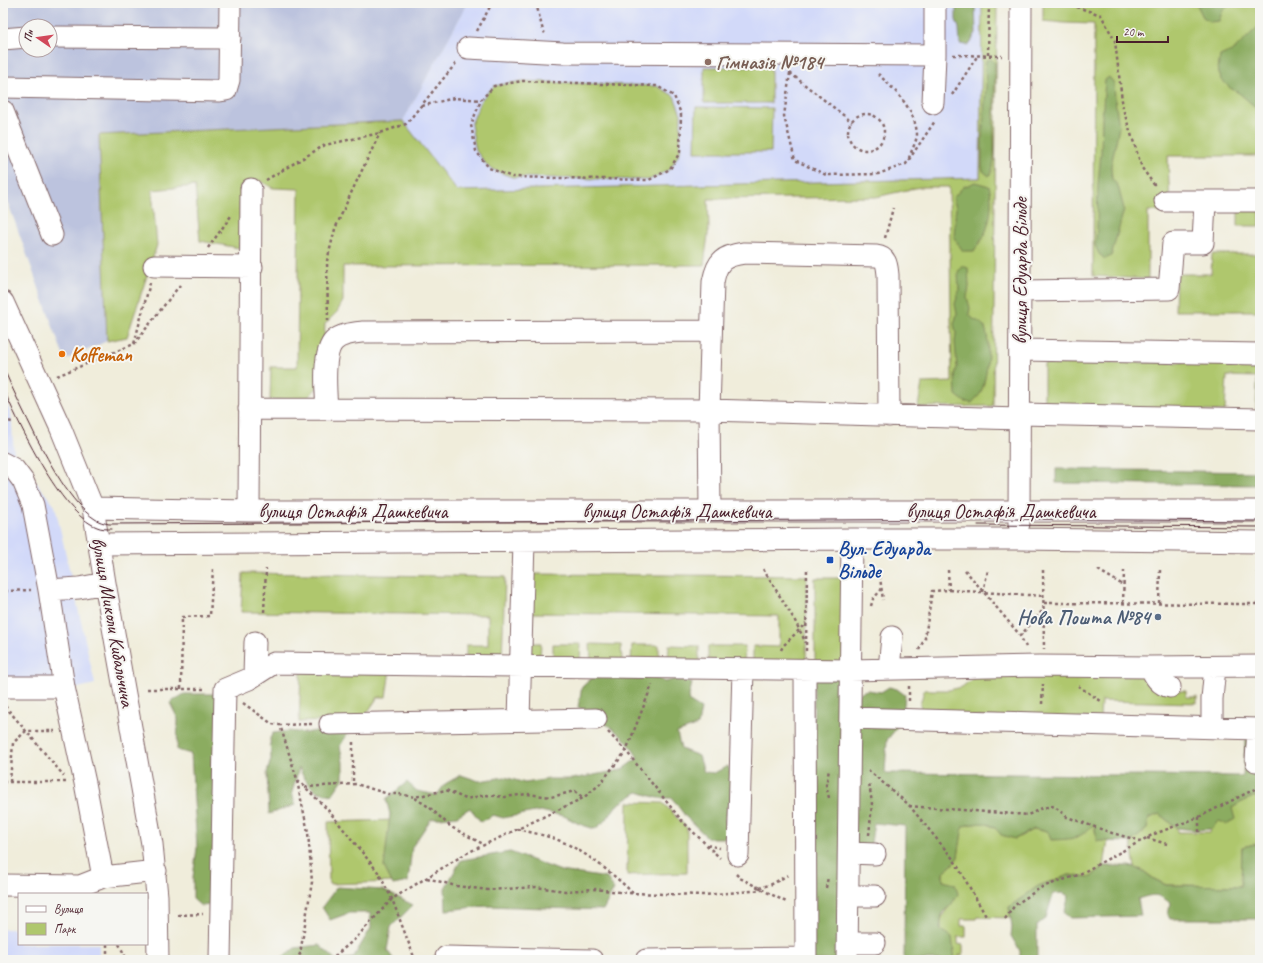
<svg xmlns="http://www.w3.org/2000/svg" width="1263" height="963" font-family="Caveat,sans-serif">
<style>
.built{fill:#d2d9f9}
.industrial{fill:#bcc3de;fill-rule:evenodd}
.green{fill:#afc76d;stroke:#7c734c}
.forest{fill:#8bac60;stroke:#6a6646}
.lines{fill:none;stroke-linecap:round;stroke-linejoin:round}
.minor-casing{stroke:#846769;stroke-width:23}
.path{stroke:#846769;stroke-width:2.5;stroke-dasharray:3 3;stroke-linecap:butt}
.minor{stroke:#fff;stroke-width:21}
.tram{stroke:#4a1f2b;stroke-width:1}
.education-dot{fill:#8d6e63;stroke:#f6f6f2;stroke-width:1.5}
.food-dot{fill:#e8710a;stroke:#f6f6f2;stroke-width:1.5}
.transit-dot{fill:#1a4fb4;stroke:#f6f6f2;stroke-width:1.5}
.service-dot{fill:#5c6f8a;stroke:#f6f6f2;stroke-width:1.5}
.labels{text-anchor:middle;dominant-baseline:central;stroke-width:4;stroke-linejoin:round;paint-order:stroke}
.education-label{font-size:20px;font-weight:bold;fill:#785e54;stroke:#f6f6f2;text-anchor:start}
.street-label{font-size:20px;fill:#4a1f2b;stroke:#f6f6f2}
.food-label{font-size:20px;font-weight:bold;fill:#c56008;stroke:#f6f6f2;text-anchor:start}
.transit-label{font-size:20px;font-weight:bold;fill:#164399;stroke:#f6f6f2;text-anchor:start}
.service-label{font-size:20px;font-weight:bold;fill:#4e5e75;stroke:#f6f6f2;text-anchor:end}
</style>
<rect width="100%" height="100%" fill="#f6f6f2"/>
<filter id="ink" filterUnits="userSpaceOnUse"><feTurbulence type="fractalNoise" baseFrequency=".025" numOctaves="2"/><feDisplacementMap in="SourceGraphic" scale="8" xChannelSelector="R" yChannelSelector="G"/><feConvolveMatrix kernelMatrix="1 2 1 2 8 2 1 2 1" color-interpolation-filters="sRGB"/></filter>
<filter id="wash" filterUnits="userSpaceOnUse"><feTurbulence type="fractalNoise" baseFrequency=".012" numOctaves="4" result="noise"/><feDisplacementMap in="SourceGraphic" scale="16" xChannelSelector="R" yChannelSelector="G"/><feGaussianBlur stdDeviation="0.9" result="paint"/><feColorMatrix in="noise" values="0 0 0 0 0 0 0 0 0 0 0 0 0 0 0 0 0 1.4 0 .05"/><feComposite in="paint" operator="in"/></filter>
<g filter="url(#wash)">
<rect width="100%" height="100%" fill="#f0eddb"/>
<!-- built -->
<path class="built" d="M468,3H982L980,178L789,183L464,197L457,191L403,121Z
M3,398L11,413L14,455L55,506L95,684L57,693L3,694Z
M3,929H19V944H99V960H3Z"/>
<!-- industrial -->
<path class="industrial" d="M3,3H468L403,121L99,135L107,341L65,360L3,189ZM26,26H50V50H26Z"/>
<!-- green -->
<path class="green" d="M982,3H997L993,406L918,407L922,383L952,382L949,187H920L876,197L708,199L709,227L704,265L343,266V301L337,312L325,324L322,382L306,400H270L271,367H297L299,189L273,188L258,180L240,186L239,248L200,241L195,186L152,190L157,245L127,337L107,341L99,135L403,121L457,191L980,178Z
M1043,3H1260V156H1168L1170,211H1148V279L1093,276L1094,24L1064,23L1043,21Z
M704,67H771V103H704Z
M522,81L657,86L674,96L681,114L680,152L670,169L649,180L512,177L489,168L476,151L471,125L481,100L494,86Z
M696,107L772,108L771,152H695Z
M1238,205H1260V226H1238Z
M1212,254H1260V311H1175L1176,274H1211Z
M1260,361V410H1256L1257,377L1227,376L1225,411L1044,410V364Z
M243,573L505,577L502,659L466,660V645H488V615L241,612Z
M530,574L807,576L806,663L753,664V646L779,647V616L532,613V643H541L540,658H526Z
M815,578H844V663H815Z
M553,644H581L580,660L553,659Z
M590,644L621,645L622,661H591Z
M632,645H659V661H631Z
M669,645L699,646V662L668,661Z
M708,646H745L744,664L708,663Z
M390,670L386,697H378L363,719L299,722L301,672Z
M1148,673L1170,691H1186V697H1197V703L1101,701L1100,719L923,716L920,705L924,690H949L962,687L972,679L984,674Z
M1255,796L1260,803V850L1255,844L1242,847V886L1166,885L1154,879L1142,870L1135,868L1131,842L1147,829L1149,818L1159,814L1177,828V832H1210L1211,829L1232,808L1240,803Z
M628,802L663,803L687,828V873L627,875Z
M395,820L396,882L329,884L328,822Z
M984,822L1015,839L1034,829L1048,832L1094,823L1097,840L1108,841L1104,866L1091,877L1069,875L1038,886L1009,907L1011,918L977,917L976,919H961V926H966V937H958V944L963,945V955H959V960H955C950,938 928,927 951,905L943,881V872L951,866L958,857L962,826Z"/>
<!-- forest -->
<path class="forest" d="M956,3H975L976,33L969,45L960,44L959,28L956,20Z
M1196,3H1230L1222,12L1219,21L1210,22L1203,17Z
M1260,25V111L1239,93L1230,88L1221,79L1218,70L1220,56L1234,50Z
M991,59L995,63L994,114C992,127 998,168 989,176L983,171L982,167V140L986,85L985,68L986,60Z
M1109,77L1114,83L1115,100L1119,127L1111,166L1112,179L1118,186L1124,209L1119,228L1111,256L1105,259L1099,254L1095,245L1097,229L1098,184L1101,153L1102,119L1105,80Z
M975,182L989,186C993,199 991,218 986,231C984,238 978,244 974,251H963L954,238L956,207L953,198L963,187Z
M962,266L968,268L969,287L967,297L970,308L969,314L973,319C977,320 983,324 985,328C991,342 987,381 980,394C978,397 974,400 972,403L965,402L956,395L955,375L957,367L955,342L956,333L954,324L957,314L955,304L959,291L958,272Z
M1056,469L1260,472V485L1056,483Z
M651,674L665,682L680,678L692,683L688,701L701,709L698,725L677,733L681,749L699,756L704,772L714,773L728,766L733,779L732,800L725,819L729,838H708L686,817L672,798H658L638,792L617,805L606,820L595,829L579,824L564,816L540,811L503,818L493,815L481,822L470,808L457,816L431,819L412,847L408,882L393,885L384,867L390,814L386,799L407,782L417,791L437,795L445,784L461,775L479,781L505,777L525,783L549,779H572L621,770L638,758C626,734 601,720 578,707L582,687L595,675Z
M814,677L843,678L841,960H812Z
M889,687L897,689L905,695L903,714L895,730L887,740L885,773L1243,776L1245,744L1249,733L1256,724L1258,702H1260V803L1255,796L1240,803L1232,808L1235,819L1227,824L1219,821L1211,829L1195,830L1177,828L1159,814L1149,818L1147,829L1131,842L1097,841L1094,824C1079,840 1072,839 1051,840L1048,832L1034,829L1015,839L1001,835C990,819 979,823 963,826L958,857L951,866L943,872V881L955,884L958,894L951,905L942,913L940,929L952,937L955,960H904L905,826L874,823L870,849L854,848L853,703L861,692L867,690L881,692Z
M184,694H220L211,905L201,906L193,899V877L197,848L191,754L177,750L178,719L170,703Z
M321,730H350L340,746L343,762V779L332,795L315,791L304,778L299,768L292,792L295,805L269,814L267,773L271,759L270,738L273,733L289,731L305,733Z
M1255,844L1260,850L1254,868L1258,876L1260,875V919H1170L1168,915L1170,903C1158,893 1153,894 1138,899L1141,916L1070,918L1064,913L1069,896L1063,893L1053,894L1046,918L1037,925V960H1020V951L1011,936L1012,927L1009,907L1038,886L1069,875L1091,877L1104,866H1129L1142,870L1154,879L1166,885L1241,886L1242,847Z
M510,852L561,871L607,878L614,889L603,910L487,906L446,910L445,888L461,860Z
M337,887L383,890L413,905L391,927L387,950L394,960H278L295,948L319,945L336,960L353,958L371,928L370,913H349L330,920L322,907Z"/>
</g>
<g filter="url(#ink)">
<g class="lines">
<defs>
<path id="minor" d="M50,37L230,38
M3,39L26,37
M468,48L563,53L935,55V3
M3,87L220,91L226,90L229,80L230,3
M933,103L935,55
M3,111L52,235
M1165,201H1260
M154,266L252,267
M1020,291L1169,289L1173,243H1203L1205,201
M3,302L61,429L93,508L105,583L152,844L157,896L158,960
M1020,350L1260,354
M249,409L709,410L1019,419
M327,409C326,393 322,353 334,341C341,334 354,333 363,332L711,331
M1020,414L1260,419
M3,463L14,469L23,481L33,505L49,590L64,687L85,783L103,877
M93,508L249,511H1260
M249,511L251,189
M710,511L709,410L713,282C717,261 723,256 744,253L876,256C887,257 887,266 888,275L889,416
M1019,524L1021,3
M99,544L852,539H1019L1260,542
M49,590L79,588L105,583
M1150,667C1155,677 1159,685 1170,687
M805,669L806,960
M889,669L892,637
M254,676L255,642
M3,687H64
M850,718L1258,729L1256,761
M519,720L524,541
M330,724L596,719
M1212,728V699L1215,667
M849,853L875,854
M738,855L743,669
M3,885L80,886L103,877L156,871
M848,896H875
M848,943H875
M446,957L592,960
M220,960L225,689L249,679L274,663L850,670L1039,666L1150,667L1260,666
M646,960L806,958
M847,960L852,539"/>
</defs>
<!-- minor casing -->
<use href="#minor" class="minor-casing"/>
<!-- path -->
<path class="path" d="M536,3L543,31L545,33
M1059,3L1071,5L1101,15L1115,41L1123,109L1142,168L1155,186
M477,31L492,3
M953,55L1002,56
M988,55L989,3
M790,73L784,116L795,160L826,175L878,174L906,164L935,121
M790,73L852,122
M878,74C895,90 915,109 917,134C917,141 911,151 909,158
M522,81L657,86L674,96L681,114L680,152L670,169L649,180L512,177L489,168L476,151L471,125L481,100L494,86Z
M952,95L978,55
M422,106L454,98L481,100
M848 132a18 18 0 1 1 36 0a18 18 0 1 1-36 0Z
M266,180L325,145L380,133L406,124L457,62
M885,238L893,208
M208,248L231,216
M328,321L327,261L335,229L352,191L380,133
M134,344L180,285
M57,376L134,344L150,283
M3,420L12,422
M763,569L794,619L806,643
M879,570L883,600
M948,570L949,590
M965,570L1019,634L1026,647
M1043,570L1044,649
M1098,570L1123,585
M1258,570L1259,604
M5,591L31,590
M983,592L988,570
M1044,603L1260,604
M1123,603L1124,571
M1159,603L1160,570
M871,606L873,599L881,590
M264,612L266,569
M1020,636L1043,610
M781,650L783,646L806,623
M919,650L925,638L932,591L949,590L1044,596
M806,651L807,568
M909,686V701
M1078,686L1101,701
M147,689H206
M181,689L182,617L210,616L213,569
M243,703L272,724L280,725L297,779L328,810L378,872L392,899L414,957L417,960
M1042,704L1043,684
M5,706L64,776
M279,725L312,724
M608,732L626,751L682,821L720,858
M353,742V784
M868,770L908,804L954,860L987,918
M297,781L308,832L312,882L299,960
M3,782H66
M10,782L13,743L26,731H55
M305,787L356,784L388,794H399L415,797L446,790L466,799L485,795L505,797L527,794L551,797L575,791L583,798
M415,798L429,807L451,827L485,845
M829,798L826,785L829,770
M909,806L1028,815L1042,808L1054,806L1067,817L1112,833L1141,841
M1199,817V832
M517,829C533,833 550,836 565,843C590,855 613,874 633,893
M869,835L872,804L869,782
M1147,838L1167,844
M707,845L720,848
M736,874L740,878L788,903
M427,878L456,886L488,890L536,887L565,891L596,889L627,893L704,895L762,890
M759,888L772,884L788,875
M826,888L828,877
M178,915L203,914
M1005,919L1015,905L1042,887L1078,875L1152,835L1199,817L1255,789L1260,784
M107,944V960
M119,944L127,960
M1192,957V960
M1251,958V960
M295,960L300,954
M330,960L355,939L392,899L465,854L583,798L599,785L626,751L652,685
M404,960L414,957
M1071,960V956
M1110,960V957
M1152,960L1153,957"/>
<!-- minor -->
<use href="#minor" class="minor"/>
<!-- tram -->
<path class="tram" d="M3,367C13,391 25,414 36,437C50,463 70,503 95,519C99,522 104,523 109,524L1006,519L1260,521
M3,388C19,424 60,513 97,527C101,529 107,529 112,529
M978,525L1260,527"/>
</g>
</g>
<!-- markers -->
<circle class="education-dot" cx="708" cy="62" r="4"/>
<circle class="food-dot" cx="62" cy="354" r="4"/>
<rect class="transit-dot" x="826" y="556" width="8" height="8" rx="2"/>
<circle class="service-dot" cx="1158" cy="617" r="4"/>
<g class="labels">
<!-- education labels -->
<g class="education-label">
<text x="716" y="62">Гімназія №184</text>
</g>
<!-- street labels -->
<g class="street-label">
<text transform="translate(1020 271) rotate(-90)">вулиця Едуарда Вільде</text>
<text x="353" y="511">вулиця Остафія Дашкевича</text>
<text x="677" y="511">вулиця Остафія Дашкевича</text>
<text x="1001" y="511">вулиця Остафія Дашкевича</text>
<text transform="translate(113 622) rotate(80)">вулиця Миколи Кибальчича</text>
</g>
<!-- food labels -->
<g class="food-label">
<text x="70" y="354">Koffeman</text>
</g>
<!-- transit labels -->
<g class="transit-label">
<text x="838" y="548">Вул. Едуарда<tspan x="838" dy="23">Вільде</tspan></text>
</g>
<!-- service labels -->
<g class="service-label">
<text x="1150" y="617">Нова Пошта №84</text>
</g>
</g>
<!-- margin -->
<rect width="1263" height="963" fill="none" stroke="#f6f6f2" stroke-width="16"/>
<!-- legend -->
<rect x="18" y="893" width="130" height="52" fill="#f6f6f2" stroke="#b1a0a2"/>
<rect x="26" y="906" width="20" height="6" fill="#ffffff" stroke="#b1a0a2"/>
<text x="54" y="913" font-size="12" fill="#4a1f2b">Вулиця</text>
<rect x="26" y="923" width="20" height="12" fill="#afc76d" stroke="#b1a0a2"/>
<text x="54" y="933" font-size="12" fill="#4a1f2b">Парк</text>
<!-- north arrow -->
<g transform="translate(38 38) rotate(283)"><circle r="19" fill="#f6f6f2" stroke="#b1a0a2"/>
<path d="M0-3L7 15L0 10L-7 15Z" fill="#d1495b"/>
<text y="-6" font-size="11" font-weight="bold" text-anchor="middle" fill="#4a1f2b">Пн</text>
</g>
<!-- scale -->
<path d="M1117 36v6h51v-6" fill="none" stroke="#4a1f2b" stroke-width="2"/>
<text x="1123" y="36" font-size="12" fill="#4a1f2b" stroke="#f6f6f2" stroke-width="3" paint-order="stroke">20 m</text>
</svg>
